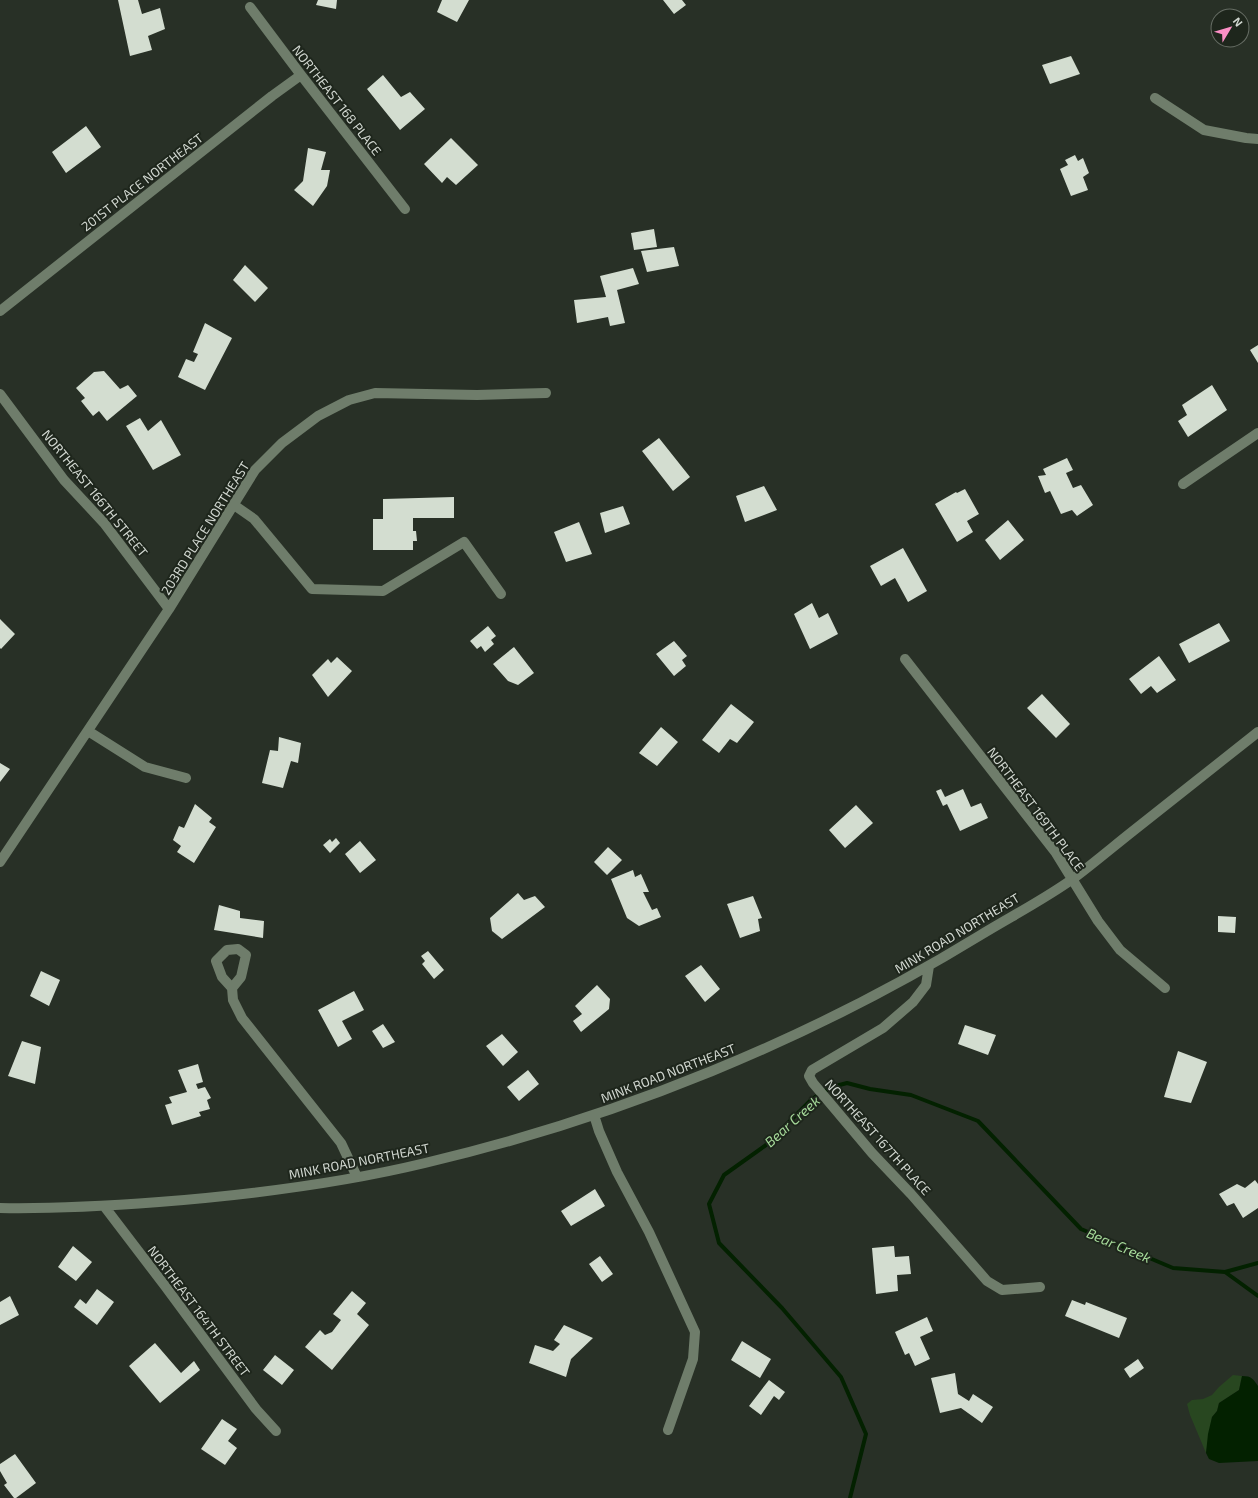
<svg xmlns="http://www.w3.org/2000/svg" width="1258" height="1498" font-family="'Exo 2',sans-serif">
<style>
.green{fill:#284720}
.water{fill:#032100}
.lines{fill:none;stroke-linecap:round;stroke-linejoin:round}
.stream{stroke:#032100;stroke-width:4}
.building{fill:#d3ddd0}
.minor{stroke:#6f7d6b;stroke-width:10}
.labels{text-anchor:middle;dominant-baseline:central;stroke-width:4;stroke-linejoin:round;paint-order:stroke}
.street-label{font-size:13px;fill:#d1d7d0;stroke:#1e261c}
.water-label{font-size:14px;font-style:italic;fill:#a6da9a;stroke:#1e261c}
</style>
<rect width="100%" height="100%" fill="#283026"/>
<!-- green -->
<path class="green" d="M1233,1375L1242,1376L1239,1390L1219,1403L1217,1411L1212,1417L1206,1453L1190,1415L1187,1404L1192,1400L1203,1399L1212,1395L1219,1387Z"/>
<!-- water -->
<path class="water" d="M1242,1376C1252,1376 1253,1379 1258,1386V1461L1219,1463L1209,1459L1206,1453L1208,1434L1212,1417L1217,1411L1219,1403L1239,1390Z"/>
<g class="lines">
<!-- stream -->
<path class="stream" d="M1225,1272L1258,1296
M850,1498L866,1434L841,1377L782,1308L719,1243L709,1204L724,1175L766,1145L812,1099L832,1087L847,1083L870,1089L911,1095L978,1121L1081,1229L1173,1268L1225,1272L1258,1263"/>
</g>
<!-- building -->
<path class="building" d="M118,0H138L142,14L160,8L165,29L148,36L152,50L130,56Z
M318,0H337L336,9L316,5Z
M442,0H469L457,22L437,12Z
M663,0H682L686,5L674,14Z
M1071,56L1080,74L1050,84L1042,65Z
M383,75L401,97L410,92L425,109L400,130L367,89Z
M86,126L101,147L66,173L52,152Z
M451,138L478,165L456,185L447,177L442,183L424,164Z
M308,148L326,152L321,170H330L327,186L313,206L294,190L303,181Z
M1075,155L1078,161L1083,158L1089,173L1083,177L1088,190L1071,196L1060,169L1068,165L1065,160Z
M654,229L657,247L634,250L631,233Z
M674,247L679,266L647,272L641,251Z
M245,265L268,288L255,302L233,280Z
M633,268L639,284L617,290L625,323L610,326L608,317L577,323L574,300L606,297L600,276Z
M205,323L232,338L205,390L178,377L186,359L194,362L198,354L193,352Z
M1258,345V363L1250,350Z
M104,371L120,389L128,385L137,396L107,421L99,411L93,416L81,401L85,398L76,388L94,372Z
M1212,385L1227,410L1188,437L1178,421L1187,415L1182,405Z
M140,418L148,431L161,420L181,455L153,470L126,426Z
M659,438L690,477L673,491L642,451Z
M1067,458L1073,470L1066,473L1073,488L1081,485L1093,505L1077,516L1072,510L1061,514L1050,491L1045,493L1038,476L1046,475L1043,469Z
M764,486L777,510L745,522L736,496Z
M965,489L979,514L967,521L973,532L957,542L935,504L956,492L957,493Z
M454,497V518H413V531H416L417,541H413V550H373V519H383V499Z
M623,506L630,524L605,533L600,513Z
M1008,520L1024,540L1000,560L985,540Z
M579,522L592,554L566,562L554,532Z
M903,548L927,591L908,602L895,578L881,586L870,566Z
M812,603L819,618L828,613L838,634L810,649L794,614Z
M0,619L15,634L1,649L0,648Z
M1219,623L1230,641L1189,663L1179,644Z
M488,626L496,636L491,640L494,644L485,652L481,646L477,649L470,641Z
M674,641L687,656L682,660L686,666L674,676L656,654Z
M514,647L534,673L518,685L508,681L493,664Z
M1159,656L1176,680L1157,693L1151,686L1141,694L1129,679Z
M337,657L352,671L328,697L312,675L328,659L331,663Z
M1042,694L1070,724L1056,738L1027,708Z
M731,704L754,722L737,743L730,739L719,753L702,740Z
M661,727L678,742L657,766L639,753Z
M279,737L301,743L298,763L291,761L283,788L262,783L270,750L278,751Z
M0,763L10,769L0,782Z
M941,789L945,797L963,789L971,807L981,803L988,818L960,831L947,804L943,806L936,791Z
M195,804L212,818L209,822L216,827L194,863L177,852L181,846L173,840L179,826L184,828Z
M856,805L873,823L845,848L829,830Z
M336,838L340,843L330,853L323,845L330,839L332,842Z
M360,841L376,860L360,873L345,854Z
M608,847L622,860L607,875L594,862Z
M633,870L635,877L641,874L649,892H643L652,910L657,908L661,917L639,926L627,918L611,879Z
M518,893L524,900L535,896L545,907L502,939L492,931L490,918Z
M753,896L762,918L758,919L760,931L740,938L727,904Z
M219,905L240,911V918L264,921L263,938L214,930Z
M1218,916L1236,917L1235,933L1218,932Z
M428,951L444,970L434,979L422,964L425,961L421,956Z
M701,965L720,989L705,1002L685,976Z
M41,971L60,980L49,1006L30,996Z
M597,985L610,999L609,1009L581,1032L573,1021L582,1014L575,1006Z
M354,991L364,1010L342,1021L352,1039L338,1047L318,1010Z
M383,1024L395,1042L383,1048L372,1031Z
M965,1025L996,1035L988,1055L958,1044Z
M502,1034L518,1052L503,1066L486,1046Z
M22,1041L41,1047L35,1084L8,1076Z
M1178,1051L1207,1062L1191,1103L1164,1097Z
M198,1064L203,1082L196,1084L198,1089L205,1087L211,1098L207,1100L210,1109L199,1112L201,1116L172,1125L165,1105L172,1103L169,1097L187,1092L178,1070Z
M528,1070L539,1084L519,1101L507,1087Z
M1255,1180L1258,1184V1208L1243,1218L1234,1203L1227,1206L1219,1194L1237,1184L1245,1188Z
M595,1189L605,1206L571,1226L561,1211Z
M73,1246L92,1262L76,1281L58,1267Z
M894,1246L895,1257L909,1256L911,1274L897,1275L898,1291L876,1294L872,1248Z
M600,1256L613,1274L602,1282L589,1264Z
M97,1289L114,1302L97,1325L74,1307L80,1299L86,1304Z
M352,1291L366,1303L357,1314L369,1325L332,1370L305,1347L320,1330L325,1335L332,1332L341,1320L333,1314Z
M10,1296L19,1315L0,1325V1302Z
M1072,1300L1085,1305L1086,1302L1127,1318L1119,1338L1065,1316Z
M927,1317L933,1331L920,1337L930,1359L915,1366L909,1353L905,1355L895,1332Z
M564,1325L593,1338L571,1359L566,1377L529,1363L535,1345L553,1351L560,1344L554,1340Z
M742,1341L771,1359L760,1378L731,1360Z
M155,1343L181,1373L194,1361L200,1370L160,1403L129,1366Z
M275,1355L294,1370L282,1385L263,1370Z
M1138,1359L1144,1368L1130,1378L1124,1369Z
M955,1373L958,1394L969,1401L973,1394L993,1407L982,1423L961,1408L940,1413L931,1378Z
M769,1380L785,1392L779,1400L774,1396L761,1415L749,1406Z
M222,1419L237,1429L228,1441L237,1448L225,1465L201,1449Z
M15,1454L36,1483L16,1498H14L4,1485L7,1483L0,1471V1464Z"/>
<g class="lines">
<!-- minor -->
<path class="minor" d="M250,7L301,75L405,209
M1155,98L1204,130L1246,138L1258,139
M0,311L272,96L301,75
M0,394L64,480L104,523L169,609
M1183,484L1258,433
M234,505L254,519L312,589L383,591L464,542L501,594
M905,659L1056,853L1098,921L1120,950L1165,988
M88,731L145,767L186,778
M0,862L169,609L255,470L282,443L318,416L349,400L375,393L477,395L546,393
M929,966L926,985L913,1002L883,1028L812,1070L809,1076L813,1083L872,1153L911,1194L987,1281L1002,1290L1040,1287
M232,988L222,977L216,961L227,950L238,949L246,955L241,977L232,988L233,1000L242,1018L341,1143L357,1177
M594,1115L599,1131L617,1172L649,1232L695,1332L693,1359L668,1430
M104,1206L165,1286L256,1409L276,1431
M0,1208C53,1209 106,1206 159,1202C248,1195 338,1184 425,1163C620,1117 809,1040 979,936C1010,917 1045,899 1074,878C1094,863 1114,846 1133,831C1175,798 1216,765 1258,732"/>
</g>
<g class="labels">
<!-- street labels -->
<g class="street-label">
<text transform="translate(337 100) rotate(52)">NORTHEAST 168 PLACE</text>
<text transform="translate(142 182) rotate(-38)">201ST PLACE NORTHEAST</text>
<text transform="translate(95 493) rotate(51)">NORTHEAST 166TH STREET</text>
<text transform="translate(205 528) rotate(-58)">203RD PLACE NORTHEAST</text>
<text transform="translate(1036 809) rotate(53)">NORTHEAST 169TH PLACE</text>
<text transform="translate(957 933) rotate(-31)">MINK ROAD NORTHEAST</text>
<text transform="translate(668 1073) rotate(-21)">MINK ROAD NORTHEAST</text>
<text transform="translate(878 1137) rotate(48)">NORTHEAST 167TH PLACE</text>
<text transform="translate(359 1161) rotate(-11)">MINK ROAD NORTHEAST</text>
<text transform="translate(199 1311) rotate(53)">NORTHEAST 164TH STREET</text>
</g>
<!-- water labels -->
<g class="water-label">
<text transform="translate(792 1121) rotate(-42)">Bear Creek</text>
<text transform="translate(1119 1245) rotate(23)">Bear Creek</text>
</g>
</g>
<!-- north arrow -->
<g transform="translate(1230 28) rotate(52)"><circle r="19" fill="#1e261c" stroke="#666d64"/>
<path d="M0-3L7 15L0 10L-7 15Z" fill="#fb8fc5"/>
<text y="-6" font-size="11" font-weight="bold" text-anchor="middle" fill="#d1d7d0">N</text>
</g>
</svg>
